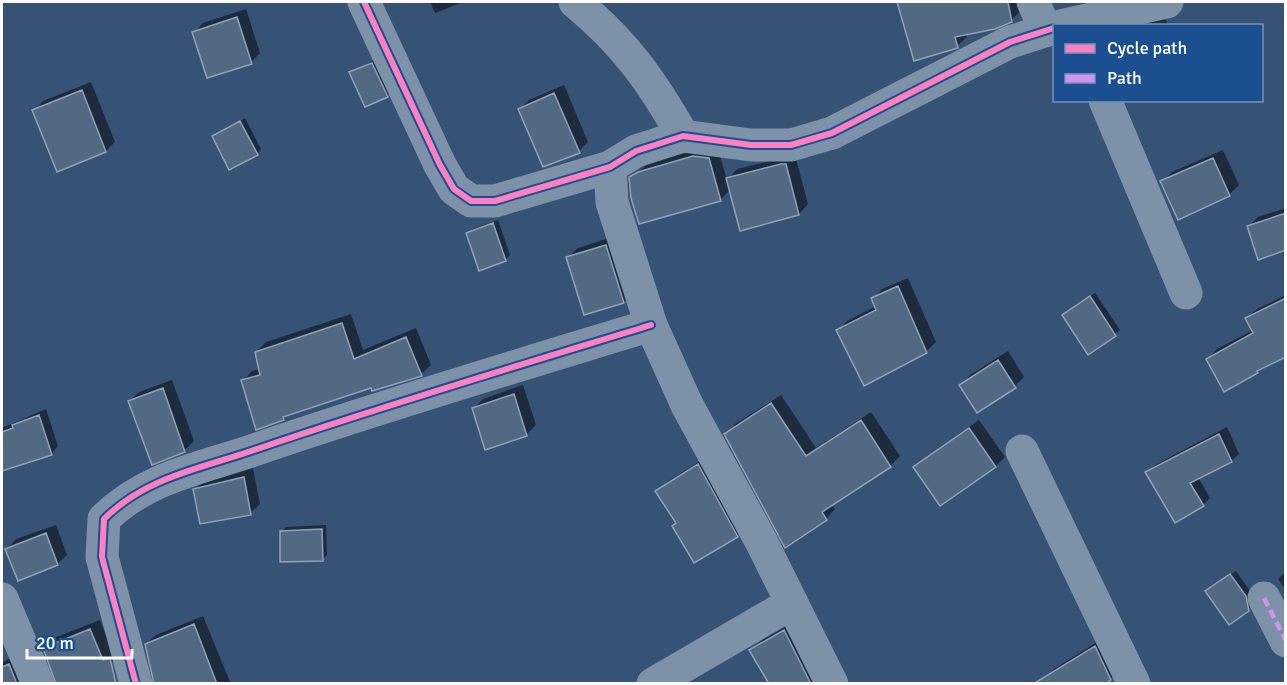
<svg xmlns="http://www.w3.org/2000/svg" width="1287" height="685" font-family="Signika,sans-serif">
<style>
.shadow{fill:#0007}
.building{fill:#526984;stroke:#92a2b6;stroke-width:1.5}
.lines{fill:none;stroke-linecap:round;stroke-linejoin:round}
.minor{stroke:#7d92a8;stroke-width:33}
.quiet{stroke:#d193ec;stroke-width:4.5;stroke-dasharray:9 4.5;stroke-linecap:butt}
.cycleway-casing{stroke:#1b4f8f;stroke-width:10}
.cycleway{stroke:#ff80c0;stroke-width:6}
</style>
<rect width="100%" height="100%" fill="#365274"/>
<!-- shadow -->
<path class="shadow" d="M430,2H463L435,13Z
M898,2H1019L1021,11L1011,20L966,33L967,37L957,46L915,59Z
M246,9L260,53L251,62L194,33L203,23Z
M1164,15L1168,26H1119Z
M376,59L391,91L387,96L351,73Z
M91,82L115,142L106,151L34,111L43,101Z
M564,85L588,142L579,151L519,110L529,100Z
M245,118L261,149L257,154L214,137Z
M704,147L718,149L727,180L737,169L795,155L808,204L799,214L731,189L720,200L631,178L649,163Z
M1223,150L1239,185L1229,195L1162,182L1172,172Z
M1286,208V249L1248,227L1258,217Z
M498,220L510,255L505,260L468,233L473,229Z
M615,236L633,292L624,302L568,257L578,248Z
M908,278L936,342L926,352L838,331L847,321L876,306L873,299L882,289Z
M1095,293L1120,330L1088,353L1069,310Z
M1286,295V355L1264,366L1257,372L1208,359L1217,349L1253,330L1247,318L1257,309Z
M351,314L363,350L416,328L431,365L421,374L373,390L372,387L288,414L283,419L243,381L252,371L261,369L256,352L266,342Z
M1008,351L1024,377L1015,386L961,385L970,375Z
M172,380L194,441L184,451L129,401L139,392Z
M523,385L536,425L527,434L486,448L474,408L483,399Z
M781,395L816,448L871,412L900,456L890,466L832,504L835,509L826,519L726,434L735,424Z
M46,409L58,446L51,454L2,472V428Z
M979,420L1005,457L996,466L915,467Z
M1227,427L1239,454L1231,461L1198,477L1210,498L1203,505L1147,472L1155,465Z
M708,456L746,526L737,536L677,522L657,491L667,482Z
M253,468L260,504L250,513L195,490L204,480Z
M56,525L67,555L57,564L7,549L16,539Z
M326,525L327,555L322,560L282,532L286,527Z
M1236,571L1250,591L1253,605L1248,609L1212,587Z
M1286,572V591L1278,579Z
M203,616L231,684H155L146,644L156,635Z
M100,620L115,659L106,669L45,648L54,638Z
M794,622L825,684H770L751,651L761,641Z
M1105,637L1120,669L1110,679L1044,678L1054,669Z
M19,655L32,684H2V662Z"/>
<!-- building -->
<path class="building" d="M897,2H1008L1012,22L995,29L955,37L958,48L914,61Z
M237,17L252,64L207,78L192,32Z
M372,63L388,97L365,107L349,72Z
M82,90L106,152L57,172L32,110Z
M554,93L580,153L543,167L518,109Z
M240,121L258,155L229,170L212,136Z
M693,156L709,158L721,201L639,224L631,198L629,177L638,172Z
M1213,158L1230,196L1178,220L1160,181Z
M781,164H786L799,215L740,231L726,178Z
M1286,213V250L1258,260L1247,226Z
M493,223L506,261L479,271L466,233Z
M606,245L624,303L584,315L566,257Z
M898,286L927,353L864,386L836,330L876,310L871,298Z
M1090,296L1116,336L1088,355L1062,315Z
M1286,298V357L1257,371L1258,373L1224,392L1206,359L1253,333L1245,318Z
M342,323L354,359L406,337L422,376L372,391L371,388L283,417L284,420L256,430L241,380L260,375L255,352Z
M998,360L1016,388L977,413L959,385Z
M163,388L185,452L152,465L128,401Z
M514,394L527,436L485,450L472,408Z
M771,403L806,456L861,420L891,467L822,512L827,520L785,548L724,434Z
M39,415L52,455L2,471V432L13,428L12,425Z
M969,428L996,467L940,506L913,467Z
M1219,434L1232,462L1190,483L1204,506L1175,523L1145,472Z
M698,464L738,537L694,563L672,526L676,523L655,491Z
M244,477L251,515L200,524L193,489Z
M322,529L323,561L280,562V531Z
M46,533L58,565L18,581L5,549Z
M1230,574L1246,596L1249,611L1229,625L1205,591Z
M194,624L217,684H154L145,644Z
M90,629L103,660L110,658L116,684H56L43,648Z
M784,630L811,684H769L749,650Z
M1095,646L1111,680L1105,684H1033Z
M9,664L17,684H2V667Z"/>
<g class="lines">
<!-- minor -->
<path class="minor" d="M364,2L440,165L454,189L471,201H495L610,167L636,151L683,136L751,145H791L832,133L1010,42L1054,28
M575,2C625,43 651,80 683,136
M1033,2L1046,30
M1060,26L1167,2
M1105,100L1186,293
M610,167L612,202L651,325L687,405L761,541L832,684
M1022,451L1134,684
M1264,598L1286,641
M2,599L38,684
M136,684L102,557L104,519C147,476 204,468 260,448C389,404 520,365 651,325
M653,684L792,603"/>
<!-- quiet -->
<path class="quiet" d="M1264,598L1286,641"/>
<defs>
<path id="cycleway" d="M364,2L440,165L454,189L471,201H495L610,167L636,151L683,136L751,145H791L832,133L1010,42L1054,28
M136,684L102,557L104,519C147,476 204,468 260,448C389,404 520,365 651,325"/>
</defs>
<!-- cycleway casing -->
<use href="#cycleway" class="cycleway-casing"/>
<!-- cycleway -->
<use href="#cycleway" class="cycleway"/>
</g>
<!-- border -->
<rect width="1287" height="685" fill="none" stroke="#ffffff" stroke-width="6"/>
<!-- legend -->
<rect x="1053" y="24" width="210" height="78" fill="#1b4f8f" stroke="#7695bc" stroke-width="1.5"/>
<rect x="1065" y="44" width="30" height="9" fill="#ff80c0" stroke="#7695bc" stroke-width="1.5"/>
<text x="1107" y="54" font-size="18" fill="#ffffff">Cycle path</text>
<rect x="1065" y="74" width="30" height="9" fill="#d193ec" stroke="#7695bc" stroke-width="1.5"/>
<text x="1107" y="84" font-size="18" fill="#ffffff">Path</text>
<!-- scale -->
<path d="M27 649v9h105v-9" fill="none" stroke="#ffffff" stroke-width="3"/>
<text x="36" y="649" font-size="18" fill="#ffffff" stroke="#1b4f8f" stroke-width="4.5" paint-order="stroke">20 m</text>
</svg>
